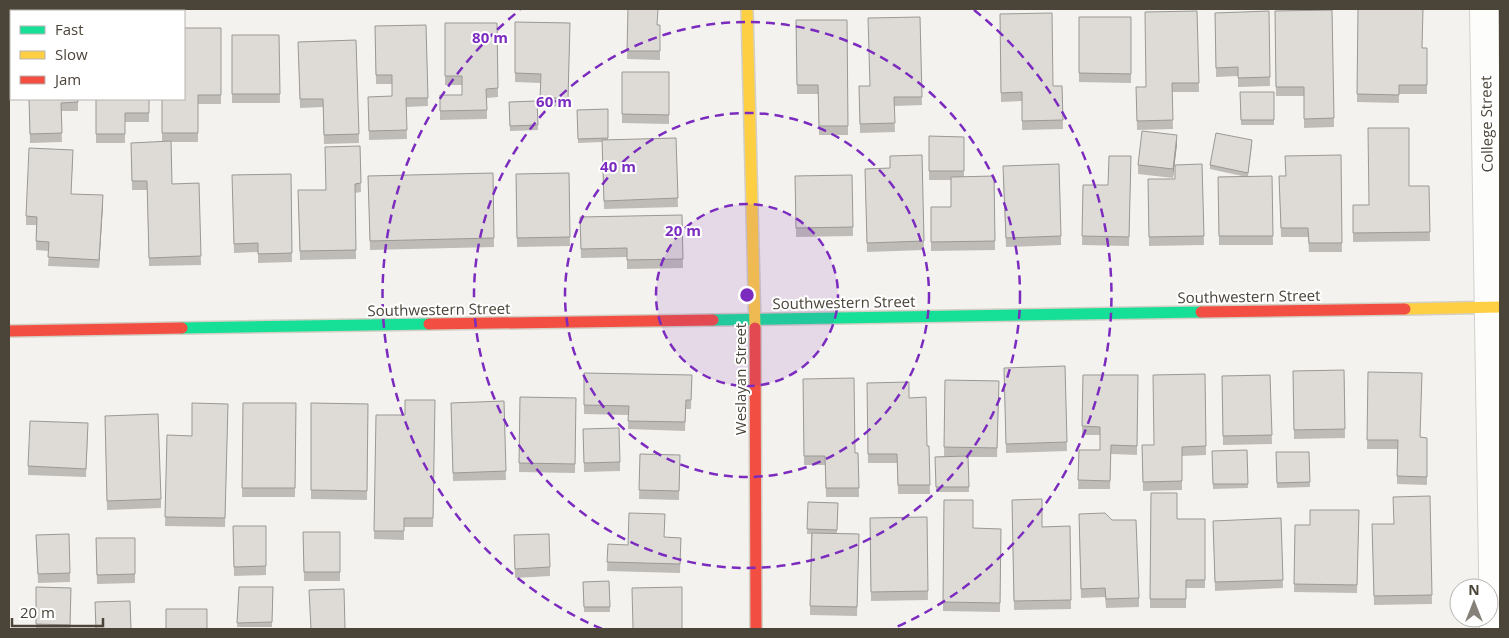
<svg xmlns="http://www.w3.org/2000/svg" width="1509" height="638" font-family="'Open Sans',sans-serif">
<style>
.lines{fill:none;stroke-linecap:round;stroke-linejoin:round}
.street-casing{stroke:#d2d0cb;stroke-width:30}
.fast-casing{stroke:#d3cfc5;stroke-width:14}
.slow-casing{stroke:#d3cfc5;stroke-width:14}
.jam-casing{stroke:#d3cfc5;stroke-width:14}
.street{stroke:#fdfdfc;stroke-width:28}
.fast{stroke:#16e098;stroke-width:11}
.slow{stroke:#ffcf43;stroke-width:11}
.jam{stroke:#f24e42;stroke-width:11}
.wall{fill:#bfbcb8}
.shaded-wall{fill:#9b9996}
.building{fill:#dedbd6;stroke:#9b9996}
.ring{fill:none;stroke:#7b2cbf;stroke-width:2.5;stroke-dasharray:9 6}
.labels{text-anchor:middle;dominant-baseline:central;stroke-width:4;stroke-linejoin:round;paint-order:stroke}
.street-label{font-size:15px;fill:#4b4439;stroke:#fff}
.centre{fill:#7b2cbf;stroke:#fff;stroke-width:2.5}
.ring-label{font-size:15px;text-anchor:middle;font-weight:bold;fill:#7b2cbf;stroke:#fff;stroke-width:4;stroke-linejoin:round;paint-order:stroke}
</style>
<rect width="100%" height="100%" fill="#f4f2ee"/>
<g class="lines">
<defs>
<path id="street" d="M1484,9L1494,629"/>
<path id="fast" d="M713,320L1201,312
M182,328L429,324"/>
<path id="slow" d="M747,9L755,328
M1405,309L1500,307"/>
<path id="jam" d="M1201,312L1405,309
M429,324L713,320
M755,328L756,629
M9,331L182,328"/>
</defs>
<!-- street casing -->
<use href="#street" class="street-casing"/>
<!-- fast casing -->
<use href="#fast" class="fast-casing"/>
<!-- slow casing -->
<use href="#slow" class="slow-casing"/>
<!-- jam casing -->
<use href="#jam" class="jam-casing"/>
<!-- street -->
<use href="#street" class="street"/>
<!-- fast -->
<use href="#fast" class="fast"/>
<!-- slow -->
<use href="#slow" class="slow"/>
<!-- jam -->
<use href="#jam" class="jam"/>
</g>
<!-- wall -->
<path class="wall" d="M628,9L658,25H660V60L627,59Z
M1358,9L1422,48H1427V94H1399V103L1357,102Z
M1332,10L1334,127L1304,128V96H1276L1275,11Z
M1197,11L1199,92H1172L1173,129L1137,130L1136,87H1146Z
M1269,11L1270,86L1238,87V76L1216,77L1215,13Z
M1000,14L1053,86H1062L1063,129L1022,130V101L1001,102Z
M920,17L922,105L894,106L895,132L860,133L859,86H870Z
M1079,17H1131V83L1079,82Z
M796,20H847L848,135H819L818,94H797Z
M515,22L570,23L568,107L540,106V83L515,82Z
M445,23H497L498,97L487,98V119L440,120V95H462V85H445Z
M426,25L428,106L406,107L407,139L369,140L368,97L392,96V84H376L375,26Z
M221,28V104H198V142H171L172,184L199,183L201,265L149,266L147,190H132L131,143L162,142V99Z
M232,35H279L280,103H232Z
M356,40L359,143L324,144L323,107L300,108L298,42Z
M622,72H669V124L622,123Z
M1240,92H1274V125H1241Z
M29,99H78V111H61L62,142L30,143Z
M96,99H149V122H125V143H96Z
M537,101L538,130L510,131L509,102Z
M608,109V140L676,138L678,207L604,209L602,142L578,143L577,110Z
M929,136L964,137V177L994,176L995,250L931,251V207H951V180H929Z
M1177,144L1173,178L1138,174V165Z
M1252,145L1248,176H1272L1273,245H1219L1218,177L1242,176L1210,169V165Z
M360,146L361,192L355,193L356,259L300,260L298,190H325Z
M922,155L924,250L867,252L865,169L890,168Z
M1341,155L1342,252H1309L1308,237H1281L1279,176H1285Z
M1131,156L1129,246L1082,245L1083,185H1108Z
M73,158L71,194L103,204L99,268L48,266L49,251L36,250V225H26V216Z
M1202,164L1204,245L1149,246L1148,179H1175Z
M493,173L494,247L370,250L368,176Z
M569,173L570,246L517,247L516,174Z
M291,174L292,262L258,263V252L234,253L232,175Z
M852,175L853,236L796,237L795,176Z
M1003,175L1061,236V245L1006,247Z
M1409,186H1429L1430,241L1353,242V205H1369Z
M682,215L683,268L627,269V257L581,258L580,217Z
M1065,366L1067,451L1006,453L1004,368Z
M1344,370L1345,438L1294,439L1293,371Z
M1368,372L1420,437L1427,438V485L1397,484V449H1367Z
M584,373L692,375L691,409H686L685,431L628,429V415L584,414Z
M1205,374L1206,455L1182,456V490L1143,491L1142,445H1154Z
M1083,375H1138L1137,455L1111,454L1110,489H1078L1079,450H1100V435H1082Z
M1270,375L1272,444L1223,445L1222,376Z
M803,379L855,453H858L859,497H826L825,465H804Z
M945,380L999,381L997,457H968L969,492H936L935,457L944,456Z
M867,383L909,398L927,446H929L930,494H898L897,463H868Z
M520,397L576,398L575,473L519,472Z
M435,400L433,527H404V540L374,539L376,415H405Z
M504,401L506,480L453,481L451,403Z
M243,403H296L295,497H242Z
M311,403L368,404L367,500L311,499Z
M228,404L225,527L165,526L167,435L192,436Z
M105,416L161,499V508L107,510Z
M583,429L620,462V471L584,472Z
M88,431L86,477L28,475V466Z
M1247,450L1248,488L1213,489L1212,451Z
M1276,452H1309L1310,487L1277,488Z
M640,454L680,455L679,500L639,499Z
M1151,493L1177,519H1205V588H1186V608H1150Z
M1430,496L1432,604L1374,605L1372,524H1393Z
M944,500L973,528L1001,529L1000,612L943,611Z
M1012,500L1042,527L1070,526L1071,609L1014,610Z
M808,502L838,503L837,533L859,534L857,616L810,615L811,534H807Z
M1359,510L1357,593L1294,592L1295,525H1310Z
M927,517L928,600L871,601L870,518Z
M1281,518L1283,588L1215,591L1213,521Z
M1079,523L1139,598V607L1106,608L1105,597L1081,598Z
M233,526H266V575L234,576Z
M303,532H340V581H304Z
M36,535L70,573V582L38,583Z
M665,537L681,538L680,573L607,571L608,544L628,545Z
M96,538H135V583L97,584Z
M514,544L550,567V576L515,578Z
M609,581L610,612H584L583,582Z
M36,587L71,588L70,629H36Z
M239,587H273L272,627H237Z"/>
<!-- shaded-wall -->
<path class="shaded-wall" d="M1177,135V144L1173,178V169Z
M103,195V204L99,268V260Z"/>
<!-- building -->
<path class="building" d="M628,9H658L657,25H660V51H627Z
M1358,9H1423L1422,48H1427V85H1399V95L1357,94Z
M1332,10L1334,118L1304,119V87H1276L1275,11Z
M1197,11L1199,83H1172L1173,120L1137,121L1136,87H1146L1145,12Z
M1269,11L1270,77L1238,78V67L1216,68L1215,13Z
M1052,13L1053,86H1062L1063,120L1022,121V92L1001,93L1000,14Z
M920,17L922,97H894L895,123L860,124L859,86H870L868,18Z
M1079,17H1131V74L1079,73Z
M796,20H847L848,126H819L818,85H797Z
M515,22L570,23L568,98H540L541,74L515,73Z
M445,23H497L498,88L486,89L487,110L440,111V95H462V76H445Z
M426,25L428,98H406L407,130L369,131L368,97L392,96V75H376L375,26Z
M184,28H221V95H198V133H162V99H184Z
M232,35H279L280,94H232Z
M356,40L359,134L324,135L323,99H300L298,42Z
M622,72H669V115L622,114Z
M1240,92H1274V120H1241Z
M29,99H78V102L61,103L62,133L30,134Z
M96,99H149V113H125V134H96Z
M537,101L538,125L510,126L509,102Z
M608,109V138L578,139L577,110Z
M1368,128H1409V186H1429L1430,232L1353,233V205H1369Z
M1142,131L1177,135L1173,169L1138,165Z
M1216,133L1252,140L1248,173L1210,165Z
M929,136L964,137V171H929Z
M676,138L678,198L604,201L602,140Z
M171,141L172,184L199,183L201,256L149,258L147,181H132L131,143Z
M360,146L361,183L355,184L356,250L300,251L298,190H326L325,147Z
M29,148L73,150L71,194L103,195L99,260L48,257L49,242L36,241L37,217L26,216Z
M922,155L924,241L867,243L865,169L890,168V156Z
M1341,155L1342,243H1309L1308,228H1281L1279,176H1286L1285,156Z
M1109,156H1131L1129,237L1082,236L1083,185H1108Z
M1059,164L1061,236L1006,238L1003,166Z
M1202,164L1204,236L1149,237L1148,179H1175V165Z
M493,173L494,238L370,241L368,176Z
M569,173L570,237L517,238L516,174Z
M291,174L292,253L258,254V243L234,244L232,175Z
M852,175L853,227L796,228L795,176Z
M994,176L995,241L931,242V207H951V177Z
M1272,176L1273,236H1219L1218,177Z
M682,215L683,259L627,260V248L581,249L580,217Z
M1065,366L1067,442L1006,444L1004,368Z
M1344,370L1345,429L1294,430L1293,371Z
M1368,372L1422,373L1420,437L1427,438V477L1397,476L1398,440H1367Z
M584,373L692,375L691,400H686L685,422L628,421L629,406L584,405Z
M1205,374L1206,446L1182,447V481L1143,482L1142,445H1154L1153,375Z
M1083,375H1138L1137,446L1111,445L1110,481L1078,480L1079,450H1100V427L1082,426Z
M1270,375L1272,435L1223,436L1222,376Z
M854,378L855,453H858L859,488H826L825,456H804L803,379Z
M945,380L999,381L997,448L944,447Z
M909,382V398L926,397L927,446H929L930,485H898L897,454H868L867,383Z
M520,397L576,398L575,464L519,463Z
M405,400H435L433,518H404V531H374L376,415H405Z
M504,401L506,471L453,473L451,403Z
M192,403L228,404L225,518L165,517L167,435L192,436Z
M243,403H296L295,488H242Z
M311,403L368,404L367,491L311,490Z
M158,414L161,499L107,501L105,416Z
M30,421L88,423L86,469L28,466Z
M619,428L620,462L584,463L583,429Z
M1247,450L1248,484H1213L1212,451Z
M1276,452H1309L1310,482L1277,483Z
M640,454L680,455L679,491L639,490Z
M968,456L969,487H936L935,457Z
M1151,493H1177V519H1205V580H1186V599H1150Z
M1430,496L1432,595L1374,596L1372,524H1394L1393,497Z
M1042,499V527L1070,526L1071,600L1014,601L1012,500Z
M944,500H973V528L1001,529L1000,603L943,602Z
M808,502L838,503L837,530L807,529Z
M1310,510H1359L1357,585L1294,584L1295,525H1310Z
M629,513L665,514L664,537L681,538L680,564L607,562L608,544L628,545Z
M1105,513L1112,520H1136L1139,598L1106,599L1105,588L1081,589L1079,514Z
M927,517L928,591L871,592L870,518Z
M1281,518L1283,580L1215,582L1213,521Z
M233,526H266V566L234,567Z
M303,532H340V572H304Z
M812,533L859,534L857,607L810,606Z
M69,534L70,573L38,574L36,535Z
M549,534L550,567L515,569L514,535Z
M96,538H135V574L97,575Z
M609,581L610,607H584L583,582Z
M36,587L71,588L70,625L36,624Z
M239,587H273L272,622L237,623Z
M682,587V629H633L632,588Z
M344,589L345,629H311L309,590Z
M130,601L131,629H96L95,602Z
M166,609H207V629H166Z"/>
<!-- distance rings -->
<circle cx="747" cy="295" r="91" fill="#7b2cbf" fill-opacity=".12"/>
<g class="ring">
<circle cx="747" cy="295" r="91"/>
<circle cx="747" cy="295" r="182"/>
<circle cx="747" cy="295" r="273"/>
<path d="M602 629A364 364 0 0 1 520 10M974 10A364 364 0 0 1 892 629"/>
</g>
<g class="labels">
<!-- street labels -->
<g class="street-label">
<text transform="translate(1486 124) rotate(-91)">College Street</text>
<text transform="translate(1249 296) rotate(-1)">Southwestern Street</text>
<text transform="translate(844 302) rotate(-1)">Southwestern Street</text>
<text transform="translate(439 309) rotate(-1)">Southwestern Street</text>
<text transform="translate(740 379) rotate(-90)">Weslayan Street</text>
</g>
</g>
<circle cx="747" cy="295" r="8" class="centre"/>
<g class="ring-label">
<text x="490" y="43">80 m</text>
<text x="554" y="107">60 m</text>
<text x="618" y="172">40 m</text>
<text x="683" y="236">20 m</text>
</g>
<!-- border -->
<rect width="1509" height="638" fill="none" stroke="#4b4439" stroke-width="20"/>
<!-- legend -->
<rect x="10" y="10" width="175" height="90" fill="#ffffff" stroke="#b7b4b0"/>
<rect x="20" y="26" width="25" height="8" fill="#16e098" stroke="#b7b4b0"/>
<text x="55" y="35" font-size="15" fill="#4b4439">Fast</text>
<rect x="20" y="51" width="25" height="8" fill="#ffcf43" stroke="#b7b4b0"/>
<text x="55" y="60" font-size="15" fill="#4b4439">Slow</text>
<rect x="20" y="76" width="25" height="8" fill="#f24e42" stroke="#b7b4b0"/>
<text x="55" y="85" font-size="15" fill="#4b4439">Jam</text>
<!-- north arrow -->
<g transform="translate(1474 603)"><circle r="24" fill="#ffffff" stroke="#b7b4b0"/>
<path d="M0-4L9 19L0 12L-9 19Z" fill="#868178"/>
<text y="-8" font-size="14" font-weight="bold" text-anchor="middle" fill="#4b4439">N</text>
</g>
<!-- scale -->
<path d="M12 618v8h91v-8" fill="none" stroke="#4b4439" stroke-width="2.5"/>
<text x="20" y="618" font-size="15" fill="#4b4439" stroke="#ffffff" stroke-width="4" paint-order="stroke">20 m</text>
</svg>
